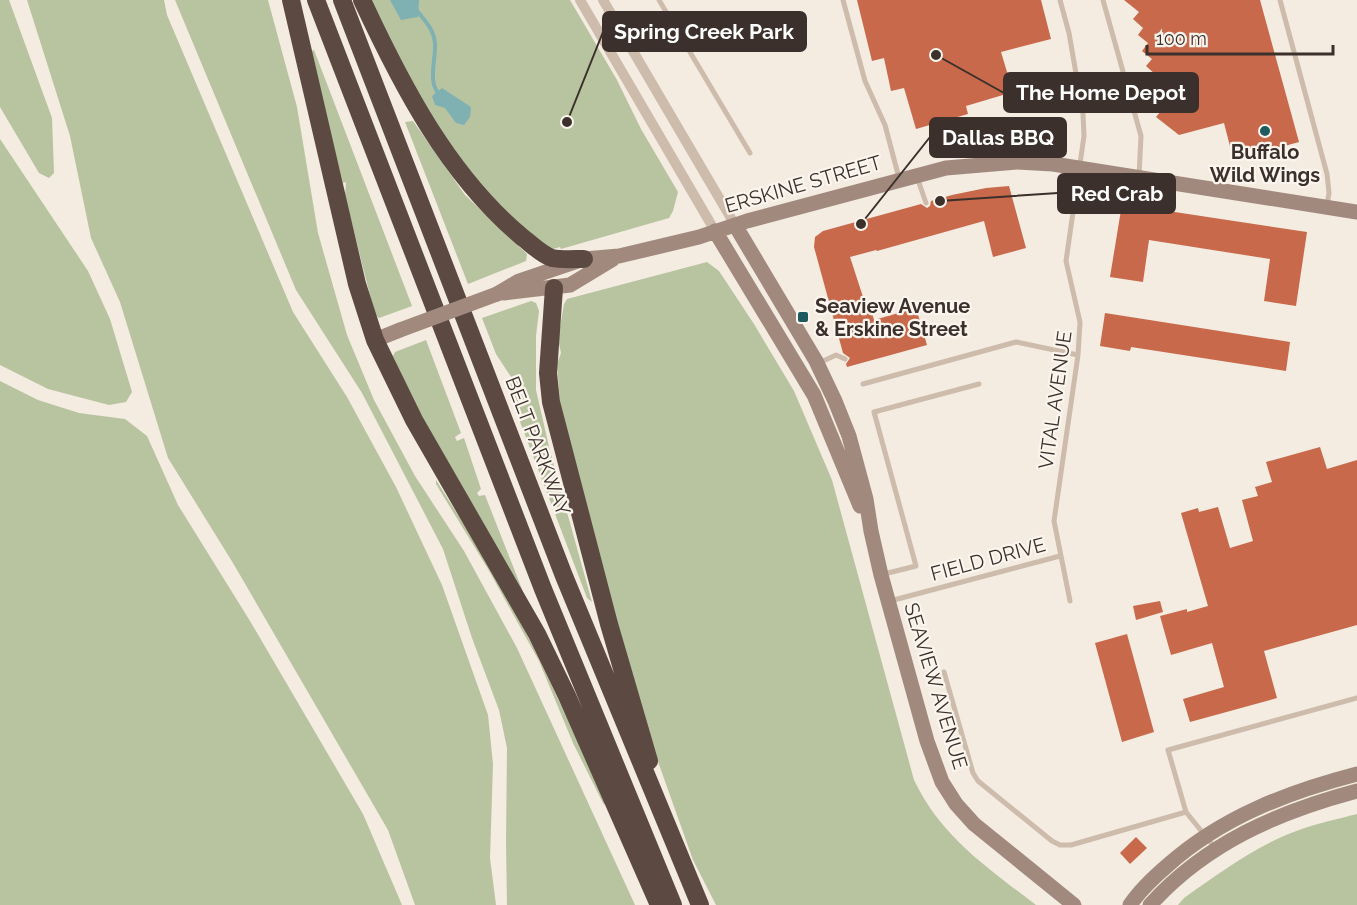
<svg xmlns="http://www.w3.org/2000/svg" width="1357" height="905" font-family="Raleway,sans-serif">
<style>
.green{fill:#b8c4a0}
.water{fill:#7fb0b2}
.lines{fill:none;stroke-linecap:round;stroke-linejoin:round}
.stream{stroke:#7fb0b2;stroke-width:4}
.building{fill:#c8694b}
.lane{stroke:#cdbbac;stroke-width:5}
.street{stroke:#cdbbac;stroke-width:10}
.secondary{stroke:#a18a7d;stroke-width:15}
.highway{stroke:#5c4a42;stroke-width:18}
.secondary-bridge{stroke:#a18a7d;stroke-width:15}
.poi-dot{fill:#1f5a5e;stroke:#fbf5ee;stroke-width:2}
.labels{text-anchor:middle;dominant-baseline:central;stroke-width:4.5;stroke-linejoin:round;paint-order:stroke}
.poi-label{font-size:20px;font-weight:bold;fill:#3b302b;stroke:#fbf5ee}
.street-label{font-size:20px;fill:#3b302b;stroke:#fbf5ee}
.leader{fill:none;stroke:#3b302b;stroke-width:2}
.callout-dot{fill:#3b302b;stroke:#fbf5ee;stroke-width:2}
.callout{fill:#3b302b;stroke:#3b302b;stroke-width:2}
.callout-label{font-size:21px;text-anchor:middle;font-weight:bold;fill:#fff}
</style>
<rect width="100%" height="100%" fill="#f4ebe1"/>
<!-- green -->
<path class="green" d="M0,0H9L52,118L54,173L49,178L39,173L0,107Z
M27,0H164L167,15L293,312L347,397L396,487L442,585L488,715L493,764L490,858L496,905H415L388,830L233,563L168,458L120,302L91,238L70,136Z
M175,0H268L297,107L318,233L347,335L374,400L415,476L464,551L517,648L635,905H507L506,843L507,748L499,710L472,638L443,549L362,393L296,290Z
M371,0H570L617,80L641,129L678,192L673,211L669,218L561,249L560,247L550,250L493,202L442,137L386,37Z
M314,50L412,306L379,318L375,315L345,196L346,182L343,183L309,52Z
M413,121L465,195L527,254L526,261L468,284L405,122Z
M0,139L88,271L110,319L132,392L126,402L109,405L48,389L0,365Z
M707,262L719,271L754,324L794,391L832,480L914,780C941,837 988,868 1036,905H716L693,860L645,725L561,415L557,364L561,353L558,339L564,304L567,299Z
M531,301L536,303L539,311L536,336V390L550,451L592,602L587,598L506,385L513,380L496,354L482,318Z
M426,340L461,433L455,437L457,441L464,438L481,489L477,493L479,496L485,495L529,607L424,423L393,356L395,352Z
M0,381L38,400L79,413L125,419L147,436L178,505L250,621L363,814L402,905H0Z
M436,480C465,526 495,573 520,621C551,681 578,742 605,803L604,805L573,743L539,661L488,569L436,484Z
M1357,814V905H1178L1184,898C1221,872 1257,845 1299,830C1318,823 1338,819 1357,814Z"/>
<!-- water -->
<path class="water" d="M390,0H419L418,17L401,20Z
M442,88L471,107L470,117L464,125L456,123L445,108L435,105L432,96Z"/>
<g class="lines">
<!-- stream -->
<path class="stream" d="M410,0C418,16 434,25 435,44C436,60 427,83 440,95"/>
</g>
<!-- building -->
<path class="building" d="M857,0H1041L1051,39L1001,52L1013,92L966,106L968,114L916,129L904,88L891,91L884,58L872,61Z
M1124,0H1260L1299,142L1255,154L1231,150L1224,123L1179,135L1156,117L1165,106L1155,98L1161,91L1151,82L1156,75L1146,66L1152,59L1142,51L1148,43L1138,35L1143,28L1133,19L1139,12Z
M1009,186L1026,248L993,257L984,221L877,251L876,250L850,257L865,303L869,302L874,320L916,308L927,345L847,367L846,364L850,358L843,353L814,247L815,237L823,231L921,204L927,208L930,206L931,201L952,195L986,188Z
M1122,204L1307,232L1296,306L1264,301L1270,259L1149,240L1143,282L1110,277Z
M1105,313L1290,342L1286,371L1131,347L1130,351L1100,346Z
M1320,447L1327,469L1357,460V625L1264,651L1277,698L1190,722L1183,699L1224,687L1212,643L1171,655L1160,616L1187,609V612L1208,606L1181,513L1198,508L1199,512L1218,507L1230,548L1253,541L1242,500L1258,496L1255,487L1272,482L1266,462Z
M1160,601L1163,612L1136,620L1133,606Z
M1127,634L1154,732L1122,742L1095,643Z
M1136,837L1147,848L1130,864L1120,853Z"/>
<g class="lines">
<!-- lane -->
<path class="lane" d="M659,0L750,153
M843,0L865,81L885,125L899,178
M1060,0L1069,33L1083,114L1084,136L1066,261L1080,322L1078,355L1054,521L1070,601
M1103,0L1141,136L1139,176
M1280,0L1327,174L1329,193L1327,205
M917,177L926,203
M819,363L836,355L845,359
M863,384L1016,342L1078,355
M884,574L916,566L874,412L979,384
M890,601L1060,556
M944,672L973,773L978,781L1052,841L1060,845H1071L1186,812
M1215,848L1186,812L1168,750L1357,698"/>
<!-- street -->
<path class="street" d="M580,0L715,231
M603,0L735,225"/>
<!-- secondary -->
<path class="secondary" d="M735,225L816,361L835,401L849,436L866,499L871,531L881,575L927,741L942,782L956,804L974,824L1074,905
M715,231L814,395L860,506
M504,293L570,285L613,259
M497,294L519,281L584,259L619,256L699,237L747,221L946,168L1017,162L1053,164L1357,212
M375,340L400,330
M1130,905C1140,890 1154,877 1168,865C1222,817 1288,792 1357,774
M1150,905C1206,843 1278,812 1357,791"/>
<!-- highway -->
<path class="highway" d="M291,0L357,284L375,340L414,420L537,634L567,696L659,905
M316,0L543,589L673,905
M342,0L564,576L700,905
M362,0C402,86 448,175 522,237C530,243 542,255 552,258C561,260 574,259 584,259
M554,288L548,373L551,402L609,624L649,761"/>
<!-- secondary-bridge -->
<path class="secondary-bridge" d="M400,330L497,294"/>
</g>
<!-- markers -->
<g class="poi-dot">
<circle cx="1265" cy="131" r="6"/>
<rect x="797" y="311" width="12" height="12" rx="3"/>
</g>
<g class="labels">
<!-- poi labels -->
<g class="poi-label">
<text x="1265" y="152">Buffalo<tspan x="1265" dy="23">Wild Wings</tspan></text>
<text x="815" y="306" text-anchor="start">Seaview Avenue<tspan x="815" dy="23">&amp; Erskine Street</tspan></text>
</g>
<!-- street labels -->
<g class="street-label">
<text transform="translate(803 184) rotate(-16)">ERSKINE STREET</text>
<text transform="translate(1055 400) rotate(-82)">VITAL AVENUE</text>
<text transform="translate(538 446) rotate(69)">BELT PARKWAY</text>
<text transform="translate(988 559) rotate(-15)">FIELD DRIVE</text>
<text transform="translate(936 686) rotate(73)">SEAVIEW AVENUE</text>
</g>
</g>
<!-- callouts -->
<path class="leader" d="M567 122L603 32M936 55L1004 93M861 224L930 137M940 201L1058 193"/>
<g class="callout-dot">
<circle cx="567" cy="122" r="6"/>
<circle cx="936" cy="55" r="6"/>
<circle cx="861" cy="224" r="6"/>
<circle cx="940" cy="201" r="6"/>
</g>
<g class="callout">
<rect x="603" y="12" width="203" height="39" rx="6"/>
<rect x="1004" y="73" width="194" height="39" rx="6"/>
<rect x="930" y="118" width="136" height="39" rx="6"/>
<rect x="1058" y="174" width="117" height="39" rx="6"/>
</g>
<g class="callout-label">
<text x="704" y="39">Spring Creek Park</text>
<text x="1101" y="100">The Home Depot</text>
<text x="998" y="145">Dallas BBQ</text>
<text x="1117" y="201">Red Crab</text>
</g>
<!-- scale -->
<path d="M1147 45v9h186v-9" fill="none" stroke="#3b302b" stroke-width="3"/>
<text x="1156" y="45" font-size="18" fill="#3b302b" stroke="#fbf5ee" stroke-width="4.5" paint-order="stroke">100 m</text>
</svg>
